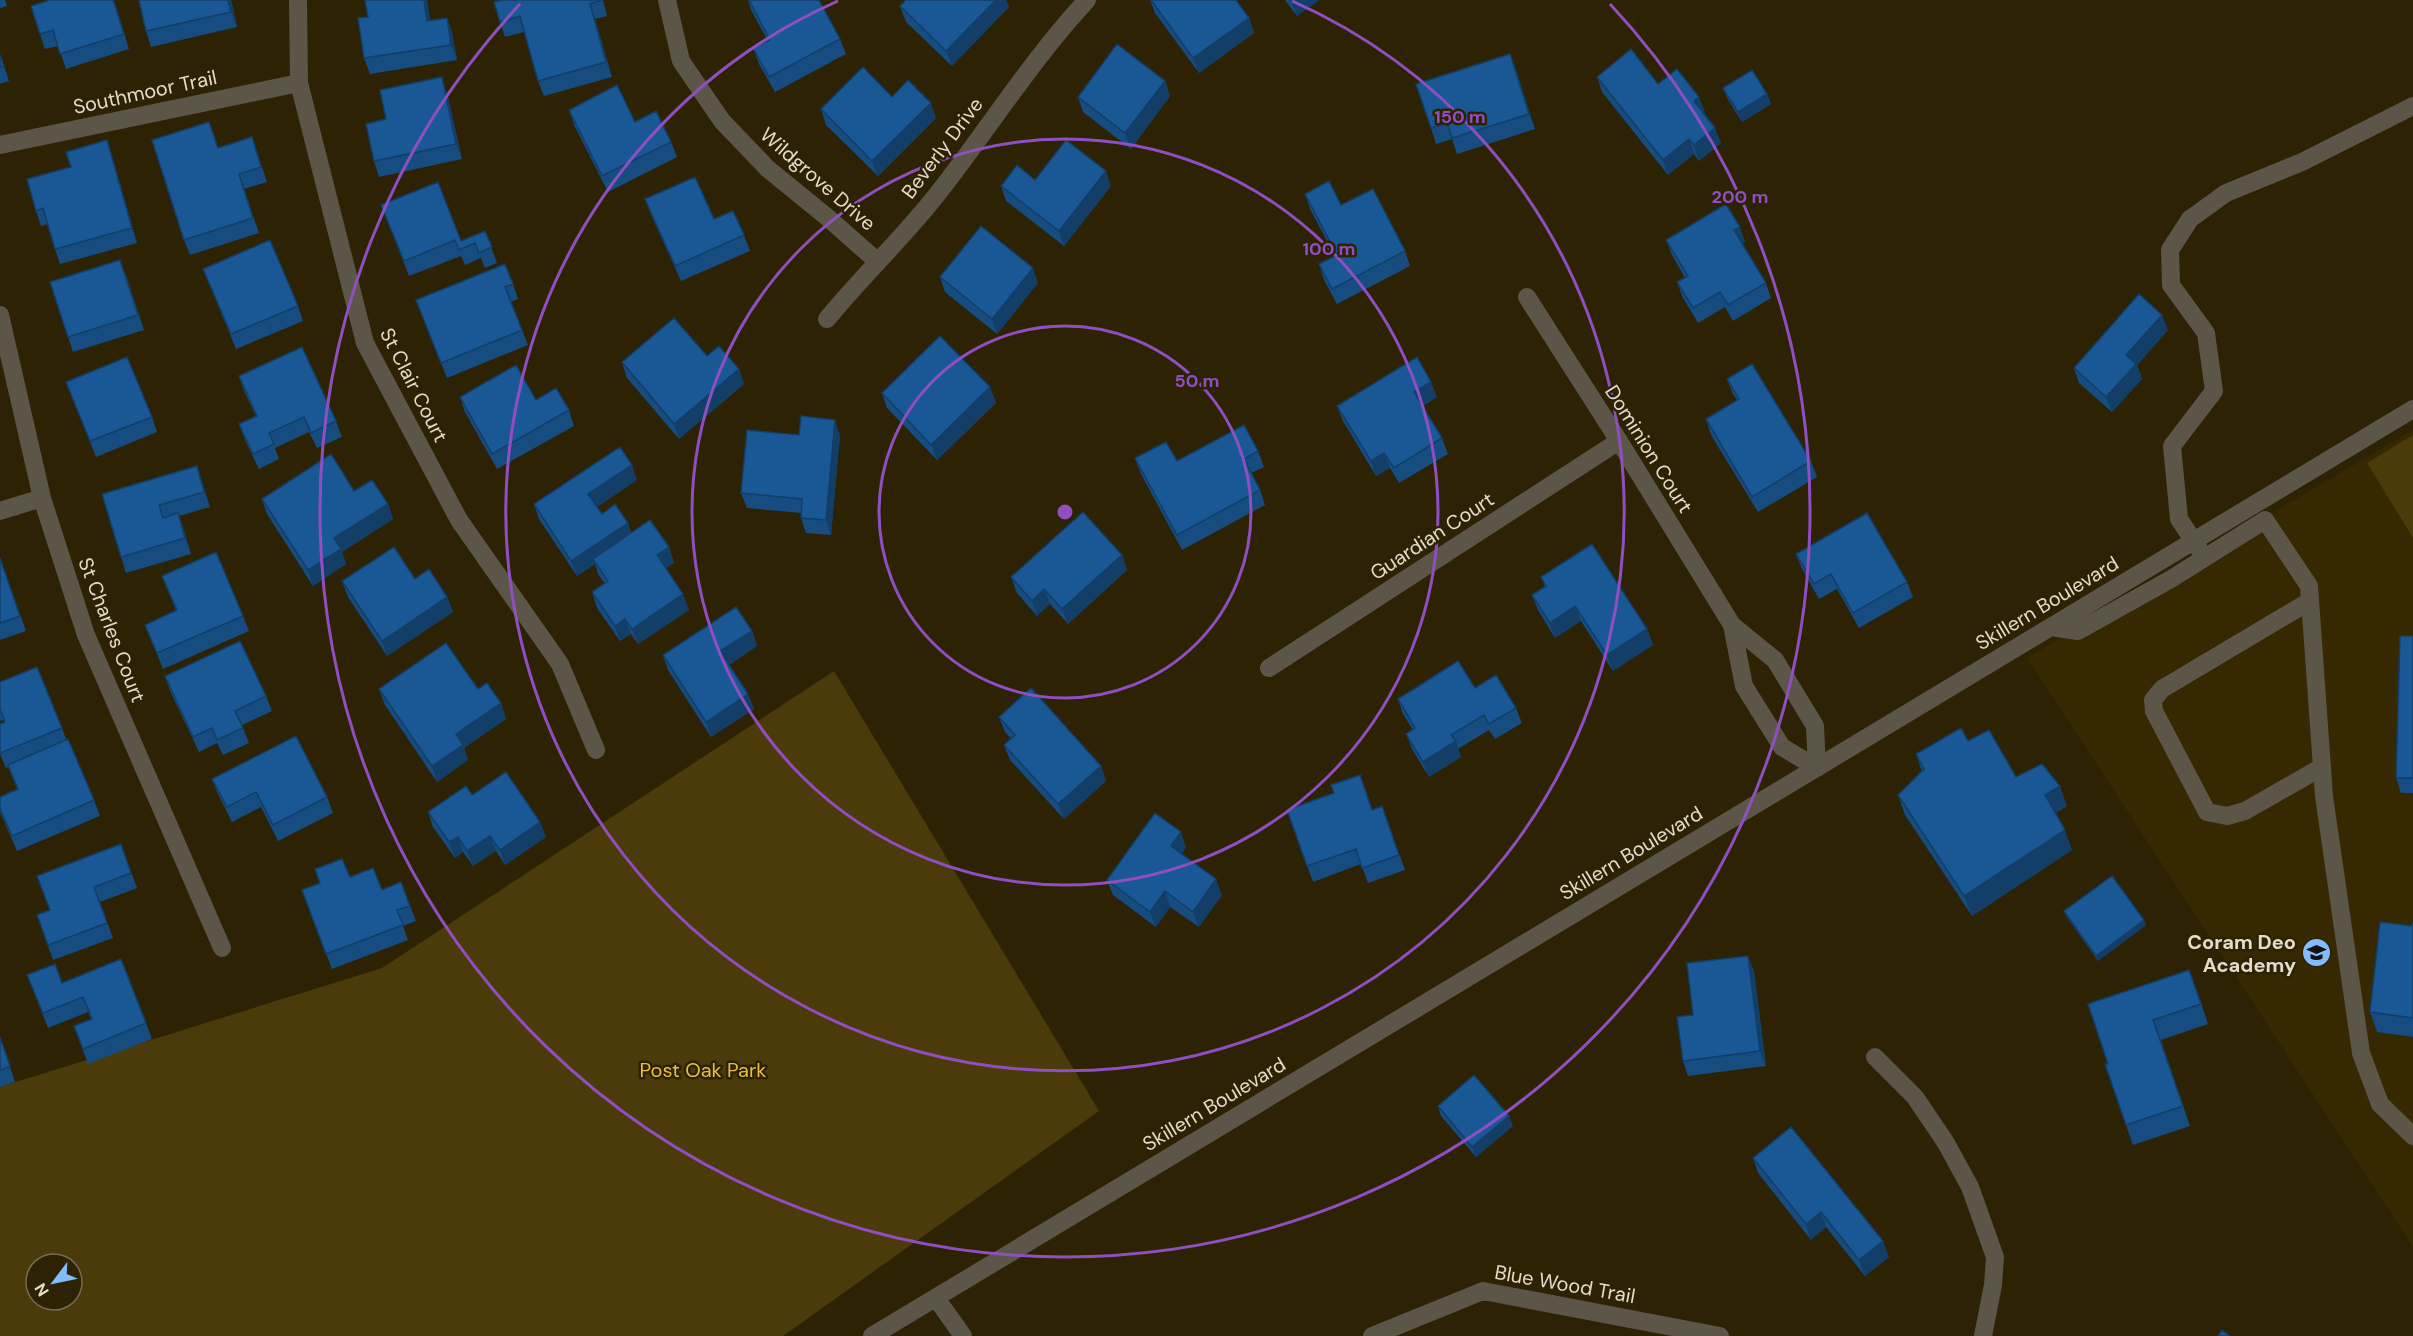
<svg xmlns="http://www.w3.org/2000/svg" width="2413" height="1336" font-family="'DM Sans',sans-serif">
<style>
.built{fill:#362800}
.green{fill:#4b3a0a;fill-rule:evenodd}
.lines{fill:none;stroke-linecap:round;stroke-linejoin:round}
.minor{stroke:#5c5649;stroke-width:18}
.wall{fill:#164c7f}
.shaded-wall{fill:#123e68}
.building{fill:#195894;stroke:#123e68;stroke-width:1.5}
.ring{fill:none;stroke:#904fc1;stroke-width:3}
.labels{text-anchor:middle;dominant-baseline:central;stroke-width:5;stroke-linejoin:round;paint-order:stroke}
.street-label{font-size:20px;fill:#e3dccb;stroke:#2d2203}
.poi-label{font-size:20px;font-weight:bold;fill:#e3dccb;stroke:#2d2203;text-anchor:end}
.park-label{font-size:20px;fill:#eabe40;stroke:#2d2203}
.centre{fill:#904fc1;stroke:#2d2203;stroke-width:3}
.ring-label{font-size:18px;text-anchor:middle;font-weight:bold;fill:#904fc1;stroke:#2d2203;stroke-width:5;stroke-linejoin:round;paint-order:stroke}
</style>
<rect width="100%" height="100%" fill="#2d2203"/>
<!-- built -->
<path class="built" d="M2413,430V1247L2027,658Z"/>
<!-- green -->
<path class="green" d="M2413,435V538L2367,463Z
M834,671L1099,1111L783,1336H0V1087L382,968ZM36,1264H72V1300H36Z"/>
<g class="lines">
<!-- minor -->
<path class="minor" d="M298,0L299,83L365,343L459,520L560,664L596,750
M667,0L681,61L722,121L768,169L827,217L878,262
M0,145L299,83
M1527,297L1619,441L1732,625L1775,660L1815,726L1817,768
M0,315L42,498L86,635L222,948
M827,319C863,275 904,237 939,192C989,128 1032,59 1087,0
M0,511L42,498
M2199,549L2179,519L2172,446L2214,391L2206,333L2171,285L2170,250L2190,219L2226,193L2302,162L2413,106
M2310,601L2162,689L2153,700L2154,711L2207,812L2227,816L2245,811L2322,767
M1732,625L1744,686L1782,747L1817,768
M2051,627L2078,631L2171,579L2265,520L2309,586L2324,796L2361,1053L2380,1104L2413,1136
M1269,668L1619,441
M1875,1057L1915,1097L1946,1143L1970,1187L1995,1257L1993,1285L1983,1336
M936,1298L963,1336
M872,1336L2413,409
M1372,1336L1483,1291L1720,1336"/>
</g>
<!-- wall -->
<path class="wall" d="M0,0H5L7,6L0,8Z
M50,0H114L129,49L66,69L58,46L45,49L40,34Z
M231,0L237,27L151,47L146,31Z
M427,0L430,20L447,18L452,33L457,60L370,74L364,58Z
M502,0H603L607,16L595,19L612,77L544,96L538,81L524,32L505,37L500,22Z
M748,0H819L840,39L846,54L775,92L759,64L753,48L768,41L751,10Z
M906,0H1006L1009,7L952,66L906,22L900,6Z
M1150,0H1236L1249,18L1254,33L1199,73L1155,13Z
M1285,0H1319L1297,16Z
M0,54L9,81L0,84Z
M1510,54L1535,129L1457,154L1452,139L1436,144L1431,128Z
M1597,77L1658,84L1705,112L1704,113L1721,143L1699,161L1694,154L1668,175L1602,92Z
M1165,81L1170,96L1131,149L1083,112L1078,97Z
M1723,88L1767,94L1771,104L1742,122L1727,98Z
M447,93L462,159L379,177L374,161L386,119Z
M892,97L936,118L878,176L826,125L821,109Z
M569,110L635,122L671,142L677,157L608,192L574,125Z
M252,137L267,182L244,189L259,233L190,255L184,240L218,148Z
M112,156L137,243L60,264L55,249L48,224L41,226L36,211Z
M1035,180L1111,186L1064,246L1006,201L1001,186Z
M1305,194L1341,205L1405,251L1410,266L1337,304L1324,280L1319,264L1335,256L1310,209Z
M645,199L744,235L750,251L681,281L651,215Z
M381,205L461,241L485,231L497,263L485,268L481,258L465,265L461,256L409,276Z
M1666,240L1745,242L1742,244L1766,283L1771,298L1733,321L1725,307L1698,323L1683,298L1677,282L1685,278L1672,255Z
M203,269L298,306L303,321L236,349Z
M126,275L144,330L73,352L68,337Z
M940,277L1038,283L997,334L945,292Z
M513,284L518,299L511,302L528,345L447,378L416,300Z
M2168,330L2137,365L2142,379L2112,412L2079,383L2074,368Z
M707,356L739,369L744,384L679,439L627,378L622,362Z
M239,376L336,421L342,437L317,448L309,432L275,448L279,459L259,469L245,440L239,424L256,416L244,391Z
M1727,379L1811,461L1817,477L1758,512L1711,435L1706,419L1737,400L1733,394Z
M66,382L152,417L157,432L96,457Z
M990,387L996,403L937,460L887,408L882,393Z
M460,397L536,400L569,410L574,426L497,469L465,412Z
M1437,397L1423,406L1442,438L1448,454L1399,483L1390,468L1376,476L1343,421L1337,406Z
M799,435H840L831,535L806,533L801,518V513L747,508L741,493Z
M1258,451L1264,467L1251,473L1260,490L1265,505L1182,550L1141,474L1135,458L1177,461Z
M637,480L597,507L602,514L628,523L631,533L669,547L674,563L666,568L689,610L638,644L631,634L620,641L597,608L592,592L605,584L598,574L595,564L577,576L539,519L534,504Z
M202,481L210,507L179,516L191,554L126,573L121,557L102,494Z
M354,491L388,504L393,519L342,552L346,564L313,586L267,514L262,499Z
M1796,554L1907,582L1913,597L1859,628L1837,589L1819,599L1802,569Z
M1122,555L1127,570L1068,624L1050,604L1037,616L1017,593L1011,577Z
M0,558L26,631L0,640Z
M162,576L243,616L249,631L163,669L145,625L176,611Z
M1541,577L1647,629L1653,645L1613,671L1581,621L1555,638L1538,610L1532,595L1545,587Z
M415,579L447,597L453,612L387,656L348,597L342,581Z
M752,631L757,646L729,665L748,694L754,709L711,737L668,670L663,655Z
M2413,636V793H2401L2396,778Z
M165,676L266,696L272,711L242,725L249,743L223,755L217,743L199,752L170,691Z
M0,682L62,728L66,739L94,800L100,816L17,851L0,812V797L17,789L8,767L6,768L0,754V724L5,722L4,720L0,721Z
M1475,688L1516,708L1522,723L1495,739L1489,730L1458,749L1461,757L1429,777L1412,749L1406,734L1413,730L1403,714L1398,699Z
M379,689H478L501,703L506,719L464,748L468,760L437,782L385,705Z
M999,717L1101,766L1106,781L1064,819L1010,760L1004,745L1011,739L1005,732Z
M1968,741L2016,777L2067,806L2055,813L2072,850L1972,916L1905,815L1898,795L1922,772L1916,754Z
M212,779L327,797L333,813L278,841L261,807L232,822L218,794Z
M472,795L540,822L546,837L505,865L496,851L473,866L463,852L455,858L433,827L428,812Z
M1382,806L1405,870L1368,883L1361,864L1313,882L1287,810H1372Z
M121,844L137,888L100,902L113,938L53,960L37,915L50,910Z
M1186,847L1182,854L1222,895L1199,927L1170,907L1156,927L1113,895L1107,880Z
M350,877L382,890L401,882L416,921L403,926L408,940L332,969L302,890L320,883Z
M2064,911L2144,920L2146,925L2098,961L2066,916Z
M2413,922V1037L2377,1032L2370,1012L2412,926Z
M1754,971L1766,1066L1688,1076L1683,1061L1693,1015Z
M27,975L62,983L146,1023L152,1039L88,1064L74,1026L91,1019L88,1012L48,1028Z
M2197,990L2208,1024L2161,1040L2190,1126L2133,1145L2126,1125L2108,1064L2088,1004Z
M0,1037L15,1082L0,1087Z
M1438,1106L1513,1126L1476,1157L1441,1116Z
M1753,1158L1889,1257L1865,1276L1826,1227L1811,1240L1758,1173Z"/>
<!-- shaded-wall -->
<path class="shaded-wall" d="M113,0H114L129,49L124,34Z
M228,0H231L237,27L231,12Z
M424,0H427L433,36L427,21Z
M996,0H1006L1009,7L952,66L946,51Z
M1292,0H1319L1297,16L1291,1Z
M590,4L595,19L612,77L606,62Z
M447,18L452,33L457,60L451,45Z
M1249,18L1254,33L1199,73L1193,58Z
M1510,54L1516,69L1535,129L1529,114Z
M442,77L447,93L462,159L456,144Z
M1165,81L1170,96L1131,149L1125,133Z
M1767,94L1771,104L1742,122L1738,112Z
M1699,97L1705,112L1699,116L1694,101Z
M931,103L936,118L878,176L872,161Z
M1715,128L1721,143L1699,161L1694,145Z
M1689,139L1694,154L1668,175L1663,160Z
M107,140L112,156L137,243L132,228Z
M1106,171L1111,186L1064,246L1059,231Z
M1740,227L1745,242L1739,245L1734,230Z
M1033,268L1038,283L997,334L992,319Z
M2162,315L2168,330L2137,365L2142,379L2112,412L2106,397L2126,355Z
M739,369L744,384L679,439L674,424Z
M1431,382L1437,397L1420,408L1414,392Z
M990,387L996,403L937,460L931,445Z
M835,420L840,435L831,535L826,520Z
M1384,453L1390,468L1376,476L1371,461Z
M632,465L637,480L594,509L588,494Z
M197,466L202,481L210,507L204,492Z
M388,504L393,519L342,552L346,564L313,586L308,570L334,538Z
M178,513L184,529L191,554L185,538Z
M628,523L633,539L593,559L595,564L577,576L571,561Z
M669,547L674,563L662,570L657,555Z
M1122,555L1127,570L1068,624L1062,609Z
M1044,589L1050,604L1037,616L1032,601Z
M683,594L689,610L638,644L632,629Z
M447,597L453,612L387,656L382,641Z
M1575,606L1581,621L1555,638L1550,623Z
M625,619L631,634L620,641L615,626Z
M1647,629L1653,645L1613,671L1607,655Z
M752,631L757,646L725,667L720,651Z
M748,694L754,709L711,737L706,722Z
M501,703L506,719L464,748L468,760L437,782L432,766L456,734Z
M1456,741L1461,757L1429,777L1423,762Z
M1101,766L1106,781L1064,819L1058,804Z
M2060,786L2067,806L2053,815L2045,795Z
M540,822L546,837L505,865L500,850Z
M2065,830L2072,850L1972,916L1964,896Z
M1181,832L1186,847L1176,862L1171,846Z
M490,836L496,851L473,866L467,851Z
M458,837L463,852L455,858L449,842Z
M1216,879L1222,895L1199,927L1193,912Z
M1165,891L1170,907L1156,927L1150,912Z
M2144,920L2146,925L2098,961L2096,956Z
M1748,956L1754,971L1766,1066L1760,1051Z
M1509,1116L1513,1126L1476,1157L1472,1147Z
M1821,1212L1826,1227L1811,1240L1806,1224Z
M1883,1241L1889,1257L1865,1276L1859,1260Z"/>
<!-- building -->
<path class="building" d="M50,0H113L124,34L60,54L53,30L40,34L31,6Z
M139,0H228L231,12L146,31Z
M365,0H424L427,21L447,18L451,45L364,58L358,18L368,17Z
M502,0H602L590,4L606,62L538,81L520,16L500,22L494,2Z
M749,0H819L840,39L769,77L753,48L770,40Z
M906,0H996L946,51L900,6Z
M1151,0H1236L1249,18L1193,58Z
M1117,44L1165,81L1125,133L1078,97Z
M1631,49L1658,84L1677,69L1699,97L1694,101L1715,128L1694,145L1689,139L1663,160L1597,77Z
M1510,54L1529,114L1452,138L1447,123L1431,128L1416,84Z
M0,55L4,66L0,67Z
M863,67L892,97L908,80L931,103L872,161L821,109Z
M1752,70L1767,94L1738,112L1723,88Z
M442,77L456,144L374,161L366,124L386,119L380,90Z
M617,85L635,122L656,111L671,142L602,176L569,110Z
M209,122L218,148L252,137L261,167L239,174L253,218L184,240L152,140Z
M107,140L132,228L55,249L43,208L36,211L27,179L71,167L66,152Z
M1066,140L1106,171L1059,231L1001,186L1017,165L1035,180Z
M695,177L714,219L733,211L744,235L675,266L645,199Z
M1329,181L1341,205L1373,189L1405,251L1332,289L1319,264L1337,255L1305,194Z
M438,182L461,241L485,231L492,247L479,253L475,243L459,250L455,240L404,261L381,205Z
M1726,204L1740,227L1734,230L1766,283L1728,305L1720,292L1693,308L1677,282L1688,276L1666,240Z
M981,226L1033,268L992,319L940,277Z
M270,240L298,306L231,334L203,269Z
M120,260L138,315L68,337L50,282Z
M505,264L513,284L505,287L522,330L441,363L416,300Z
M2139,294L2162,315L2126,355L2136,364L2106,397L2074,368Z
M674,318L707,356L719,346L739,369L674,424L622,362Z
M940,336L990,387L931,445L882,393Z
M302,347L336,421L311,433L304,417L269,433L274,444L253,454L239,424L257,416L239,376Z
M127,357L152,417L90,441L66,382Z
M1417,357L1431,382L1414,392L1442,438L1394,468L1384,453L1371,461L1337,406Z
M1752,364L1811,461L1752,497L1706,419L1739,399L1727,379Z
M516,365L536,400L556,388L569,410L492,454L460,397Z
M801,416L835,420L826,520L801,518L802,499L741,493L747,430L799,435Z
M1244,425L1258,451L1244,459L1260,490L1177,535L1135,458L1166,442L1177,461Z
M620,447L632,465L588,494L602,514L615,504L628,523L571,561L534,504Z
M331,454L354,491L372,480L388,504L334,538L341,549L308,570L262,499Z
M197,466L204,492L159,505L163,518L178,513L185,538L121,557L102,494Z
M1083,512L1122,555L1062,609L1044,589L1032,601L1011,577Z
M1867,513L1907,582L1853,613L1831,574L1814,584L1796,554Z
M650,520L669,547L657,555L683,594L632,629L625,619L615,626L592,592L608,581L593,559Z
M1592,544L1647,629L1607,655L1575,606L1550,623L1532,595L1546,586L1541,577Z
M394,547L415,579L429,569L447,597L382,641L342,581Z
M216,552L243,616L157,653L145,625L177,610L162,576Z
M0,558L20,616L0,623Z
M736,607L752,631L720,651L748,694L706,722L663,655Z
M2400,636H2413V778H2396Z
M240,641L266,696L235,711L243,728L217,740L212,728L193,737L165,676Z
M446,643L478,689L487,683L501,703L456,734L463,745L432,766L379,689Z
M1458,661L1475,688L1496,675L1516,708L1489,724L1484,715L1451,735L1456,741L1423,762L1406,734L1415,728L1398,699Z
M37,667L62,728L0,753V724L5,722L0,709V682Z
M1031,688L1101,766L1058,804L1004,745L1015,735L999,717Z
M1961,728L1968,741L1989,730L2016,777L2042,764L2060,786L2045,795L2065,830L1964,896L1898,795L1924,769L1916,754Z
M296,736L327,797L273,825L256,792L227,807L212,779Z
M68,739L94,800L12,836L0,809V797L18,789L8,765Z
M506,772L540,822L500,850L490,836L467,851L458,837L449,842L428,812L466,786L472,795Z
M1360,775L1372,810L1382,806L1399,855L1362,868L1356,849L1307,866L1287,810L1334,793L1331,785Z
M1155,813L1181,832L1171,846L1216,879L1193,912L1165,891L1150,912L1107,880Z
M121,844L131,873L94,887L107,923L48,945L37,915L50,910L37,876Z
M342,859L350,877L373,868L382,890L401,882L410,906L397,910L403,925L326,954L302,890L320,883L315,869Z
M2112,876L2144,920L2096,956L2064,911Z
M2380,922L2412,926L2413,922V1018L2370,1012Z
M1748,956L1760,1051L1683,1061L1677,1017L1693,1015L1687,963Z
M121,959L146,1023L83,1049L74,1026L92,1019L83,997L43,1013L27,975L55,964L62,983Z
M2189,970L2201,1004L2153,1020L2183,1106L2126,1125L2105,1064H2108L2088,1004Z
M0,1037L10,1066L0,1070Z
M1474,1075L1509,1116L1472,1147L1438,1106Z
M1791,1127L1883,1241L1859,1260L1821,1212L1806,1224L1753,1158Z
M2222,1330L2230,1336H2218Z"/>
<!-- distance rings -->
<g class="ring">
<circle cx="1065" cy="512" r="186"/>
<circle cx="1065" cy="512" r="373"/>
<path d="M1292 1A559 559 0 1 1 838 1"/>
<path d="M1610 4A745 745 0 1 1 520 4"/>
</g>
<!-- icons -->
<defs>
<symbol id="school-disc" viewBox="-11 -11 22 22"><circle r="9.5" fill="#82bcfa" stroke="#2d2203"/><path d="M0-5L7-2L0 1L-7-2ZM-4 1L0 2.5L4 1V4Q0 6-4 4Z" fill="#111"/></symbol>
</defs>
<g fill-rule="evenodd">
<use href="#school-disc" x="2300" y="936" width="33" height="33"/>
</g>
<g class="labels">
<!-- street labels -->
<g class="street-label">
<text transform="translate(145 92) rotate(-12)">Southmoor Trail</text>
<text transform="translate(942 148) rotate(-53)">Beverly Drive</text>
<text transform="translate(818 179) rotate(41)">Wildgrove Drive</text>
<text transform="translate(414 385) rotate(63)">St Clair Court</text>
<text transform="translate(1649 449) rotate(58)">Dominion Court</text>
<text transform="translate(1432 536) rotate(-33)">Guardian Court</text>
<text transform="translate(2047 603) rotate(-31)">Skillern Boulevard</text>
<text transform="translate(112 630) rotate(69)">St Charles Court</text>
<text transform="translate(1631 853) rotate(-31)">Skillern Boulevard</text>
<text transform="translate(1214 1104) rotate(-31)">Skillern Boulevard</text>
<text transform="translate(1565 1284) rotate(10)">Blue Wood Trail</text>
</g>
<!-- poi labels -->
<g class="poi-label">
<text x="2296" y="942">Coram Deo<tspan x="2296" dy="23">Academy</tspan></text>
</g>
<!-- park labels -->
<g class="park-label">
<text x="703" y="1070">Post Oak Park</text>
</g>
</g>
<circle cx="1065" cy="512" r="9" class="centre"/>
<g class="ring-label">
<text x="1460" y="123">150 m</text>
<text x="1740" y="203">200 m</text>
<text x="1329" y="255">100 m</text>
<text x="1197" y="387">50 m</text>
</g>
<!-- north arrow -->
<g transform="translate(54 1282) rotate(238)"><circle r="28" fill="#2d2203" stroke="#766c53" stroke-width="1.5"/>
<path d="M0-4.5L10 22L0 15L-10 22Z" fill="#82bcfa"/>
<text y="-9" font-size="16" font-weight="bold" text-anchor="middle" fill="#e3dccb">N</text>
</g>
</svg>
